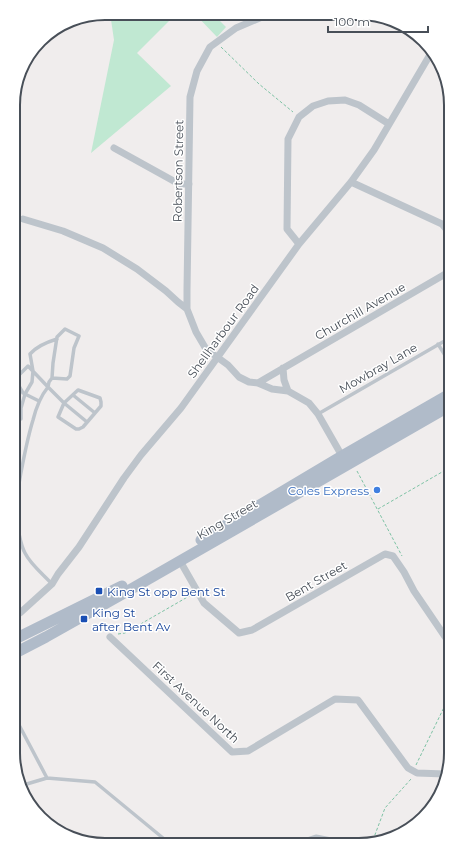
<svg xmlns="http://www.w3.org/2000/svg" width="464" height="858" font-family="Montserrat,sans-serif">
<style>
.green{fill:#c0e8d2}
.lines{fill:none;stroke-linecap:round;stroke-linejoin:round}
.path{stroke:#7dc2a4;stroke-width:1;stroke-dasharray:3 2;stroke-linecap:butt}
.service{stroke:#bdc4cb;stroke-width:3.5}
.minor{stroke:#bdc4cb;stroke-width:7}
.primary{stroke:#b0bbc9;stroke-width:11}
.shop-dot{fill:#3f7fe0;stroke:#fff;stroke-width:1.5}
.transit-dot{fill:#1a4fb4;stroke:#fff;stroke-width:1.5}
.labels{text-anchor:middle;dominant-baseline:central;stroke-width:3;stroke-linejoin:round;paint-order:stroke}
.street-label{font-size:12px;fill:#484f58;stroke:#fff}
.shop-label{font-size:12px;fill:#366cbe;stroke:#fff;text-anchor:end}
.transit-label{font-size:12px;fill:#164399;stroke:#fff;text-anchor:start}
.rim{fill:none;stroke:#484f58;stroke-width:2}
</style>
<rect width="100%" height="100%" fill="#f0eded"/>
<!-- green -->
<path class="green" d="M110,13H177L137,53L171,86L91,153L114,40Z
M195,14H213L226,27L217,37Z"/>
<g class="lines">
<!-- path -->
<path class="path" d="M221,47L259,84L293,112
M357,471L402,556
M378,509L449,468
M118,634L125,633L191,595
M416,765L450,695
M373,840L385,808L411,779"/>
<!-- service -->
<path class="service" d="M438,344L448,360
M15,379L28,366L48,387L49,382L52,378L53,363L57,337L65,329L79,336L74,348L70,376L67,379L52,378
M16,381L23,393L39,401
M78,390L100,398L101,402V406L83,427L79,429H76L58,417L64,403Z
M73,395L95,413
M318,414L448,339
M21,419V408L25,394L32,382L33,371L30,354C37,346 47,342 57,339
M16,500C21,473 25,446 33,420C36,408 40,397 48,387L64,403L87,422
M16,509C17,522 19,542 25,553C31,565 43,574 52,584
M18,723L47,778
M20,786L47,778L95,782L169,843"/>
<!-- minor -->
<path class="minor" d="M269,14L236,28L210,47L197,71L190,97L187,290V309L196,332L206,349L228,365L239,377L249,382L258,383L272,389L288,391L309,403L318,414L342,456L345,457
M114,148L179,184H189
M351,182L442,224L447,230
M23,219L63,231L103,248L137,269L166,291L178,302L187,309
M299,244L287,229L288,139L299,117L313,106L328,101L345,100L359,105L389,124
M283,368L284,380L288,391
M258,383L263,380L447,273
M180,561L204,603L239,633L252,630L385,554L393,556L404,572L414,591L450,644
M20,613L52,584L58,574L79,547L124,478L141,455L181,408L299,244L351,182L374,150L431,53
M110,637L232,752L248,751L335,699L358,700L408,768L417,773L445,774
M307,841L316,838L331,841"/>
<!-- primary -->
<path class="primary" d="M201,540L342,456L448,395
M17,638L122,586
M17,652L46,637L119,596L448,407"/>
</g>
<!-- markers -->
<circle class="shop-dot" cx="377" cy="490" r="4"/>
<g class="transit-dot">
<rect x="95" y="587" width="8" height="8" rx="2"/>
<rect x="80" y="615" width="8" height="8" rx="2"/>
</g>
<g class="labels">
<!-- street labels -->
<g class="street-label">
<text transform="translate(178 171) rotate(-89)">Robertson Street</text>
<text transform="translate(360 311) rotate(-30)">Churchill Avenue</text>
<text transform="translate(223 331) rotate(-54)">Shellharbour Road</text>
<text transform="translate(378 368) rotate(-30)">Mowbray Lane</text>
<text transform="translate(227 519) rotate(-30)">King Street</text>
<text transform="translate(316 581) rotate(-30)">Bent Street</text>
<text transform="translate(196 702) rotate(43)">First Avenue North</text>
</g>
<!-- shop labels -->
<g class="shop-label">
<text x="369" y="490">Coles Express</text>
</g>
<!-- transit labels -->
<g class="transit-label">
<text x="107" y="591">King St opp Bent St</text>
<text x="92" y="612">King St<tspan x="92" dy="14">after Bent Av</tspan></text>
</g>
</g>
<!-- crop -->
<path d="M0 0H464V858H0ZM105 20H359A85 85 0 0 1 444 105V753A85 85 0 0 1 359 838H105A85 85 0 0 1 20 753V105A85 85 0 0 1 105 20Z" fill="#fff" fill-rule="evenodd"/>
<path class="rim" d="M105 20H359A85 85 0 0 1 444 105V753A85 85 0 0 1 359 838H105A85 85 0 0 1 20 753V105A85 85 0 0 1 105 20Z"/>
<!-- scale -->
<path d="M328 26v6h100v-6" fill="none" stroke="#484f58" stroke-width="2"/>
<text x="334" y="26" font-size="12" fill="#484f58" stroke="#ffffff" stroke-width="3" paint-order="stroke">100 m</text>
</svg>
